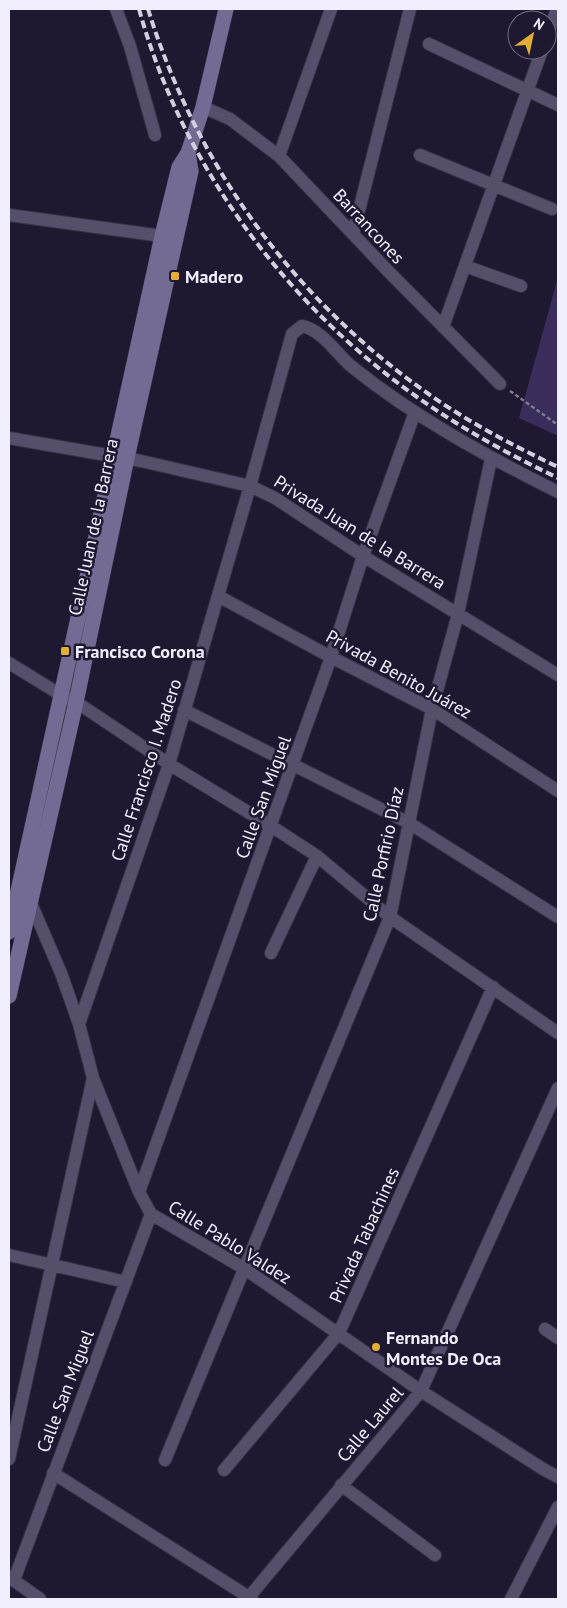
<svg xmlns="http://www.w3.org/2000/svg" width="567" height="1608" font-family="'PT Sans',sans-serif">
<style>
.green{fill:#3a2d5c}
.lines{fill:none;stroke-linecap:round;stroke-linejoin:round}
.street-casing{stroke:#373346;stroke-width:14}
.secondary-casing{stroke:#373346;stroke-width:16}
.path{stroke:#7f7b8f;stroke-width:2.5;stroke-dasharray:4 2.5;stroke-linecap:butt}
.street{stroke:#554f6c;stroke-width:12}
.secondary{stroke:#746b95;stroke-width:15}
.rail{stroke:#d2d0df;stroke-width:4;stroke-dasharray:8 4;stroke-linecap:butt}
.poi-dot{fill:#e2af34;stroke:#1e1831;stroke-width:2}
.labels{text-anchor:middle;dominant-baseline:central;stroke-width:5;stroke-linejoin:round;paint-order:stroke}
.street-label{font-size:18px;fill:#f1effd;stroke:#1e1831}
.poi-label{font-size:18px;font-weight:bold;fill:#f1effd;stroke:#1e1831;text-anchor:start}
</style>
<rect width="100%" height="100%" fill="#1e1831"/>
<!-- green -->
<path class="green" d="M558,277V436L519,418Z"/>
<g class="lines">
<defs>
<path id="street" d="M116,9L130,46L155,135
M547,36L557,9
M429,44L558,105
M203,107L230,119L279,156L388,271L500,384
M420,155L552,209
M279,156L331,9
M9,215L162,236
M353,234L410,9
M465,266L521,286
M443,327L542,50
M9,438L141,461L250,486L275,498L363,556L558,675
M218,596L331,657L432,709L558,791
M9,663L61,695L76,702L169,764L271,826L317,856L390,917L558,1033
M184,710L409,823L558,917
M27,899L30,901L61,973L79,1024L93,1078L139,1192L151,1214L245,1269L421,1391L543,1469L558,1477
M271,953L317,856
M79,1024L169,764L250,486L292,334L302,326C322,330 336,353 351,366C414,417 486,456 558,492
M139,1192L331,657L363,556L415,412
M9,1255L126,1282
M545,1329L558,1338
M9,1459L93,1078
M165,1460L390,917L432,709L458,614L491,459
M224,1470L339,1333L493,987
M53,1473L252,1599
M341,1485L435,1555
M9,1577L40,1599
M14,1580L151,1214
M249,1597L421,1391L558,1088
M511,1599L558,1507"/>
<path id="secondary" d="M9,932L162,236L179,167L188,153L203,107L226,9
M9,996L76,702L127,458L191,171L188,153"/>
</defs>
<!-- street casing -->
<use href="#street" class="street-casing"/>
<!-- secondary casing -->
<use href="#secondary" class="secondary-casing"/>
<!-- path -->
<path class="path" d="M510,391L558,425"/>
<!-- street -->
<use href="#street" class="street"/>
<!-- secondary -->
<use href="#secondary" class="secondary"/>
<!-- rail -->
<path class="rail" d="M139,9C182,165 285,304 417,397C462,429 510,455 558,478
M148,9C197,167 294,300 430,395C470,423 514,446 558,467"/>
</g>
<!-- markers -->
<g class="poi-dot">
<rect x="170" y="271" width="10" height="10" rx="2.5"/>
<rect x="60" y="646" width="10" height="10" rx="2.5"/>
<circle cx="376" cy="1347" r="5"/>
</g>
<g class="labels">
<!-- street labels -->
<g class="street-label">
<text transform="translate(369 226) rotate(47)">Barrancones</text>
<text transform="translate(93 527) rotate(-78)">Calle Juan de la Barrera</text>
<text transform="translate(360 532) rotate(32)">Privada Juan de la Barrera</text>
<text transform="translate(399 674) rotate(29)">Privada Benito Juárez</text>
<text transform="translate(146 770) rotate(-72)">Calle Francisco I. Madero</text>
<text transform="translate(263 797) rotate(-70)">Calle San Miguel</text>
<text transform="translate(383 854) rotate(-78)">Calle Porfirio Díaz</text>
<text transform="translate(364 1235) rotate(-66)">Privada Tabachines</text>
<text transform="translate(230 1242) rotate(32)">Calle Pablo Valdez</text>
<text transform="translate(65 1391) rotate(-69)">Calle San Miguel</text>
<text transform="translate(370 1424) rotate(-50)">Calle Laurel</text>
</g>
<!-- poi labels -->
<g class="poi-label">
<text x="185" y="276">Madero</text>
<text x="75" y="651">Francisco Corona</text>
<text x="386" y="1337">Fernando<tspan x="386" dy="21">Montes De Oca</tspan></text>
</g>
</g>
<!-- border -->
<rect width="567" height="1608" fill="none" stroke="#f1effd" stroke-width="20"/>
<!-- north arrow -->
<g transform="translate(532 35) rotate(33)"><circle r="24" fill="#1e1831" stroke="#726e83"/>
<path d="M0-4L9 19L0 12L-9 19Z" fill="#e2af34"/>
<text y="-8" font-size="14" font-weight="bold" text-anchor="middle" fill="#f1effd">N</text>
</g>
</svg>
